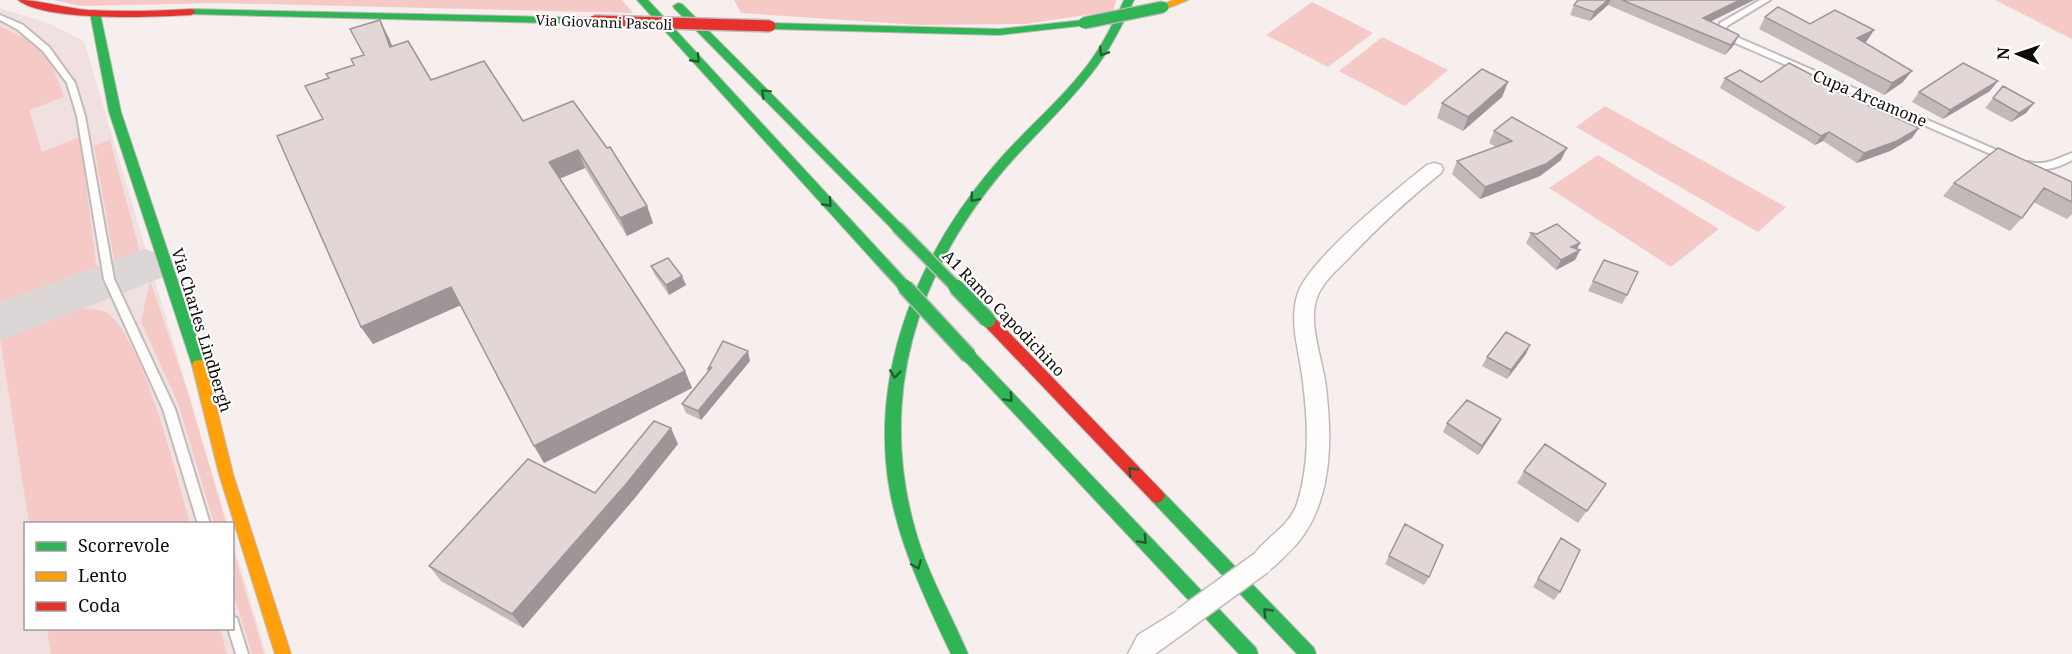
<svg xmlns="http://www.w3.org/2000/svg" width="2072" height="654" font-family="'Noto Serif',serif">
<style>
.built{fill:#f0e1e0}
.green{fill:#f5c9c6}
.lines{fill:none;stroke-linecap:round;stroke-linejoin:round}
.taxiway{fill:#dcd7d6;fill-rule:evenodd}
.lane-casing{stroke:#c0bbba;stroke-width:4}
.street-casing{stroke:#c0bbba;stroke-width:3}
.fast-casing{stroke:#c0bbba;stroke-width:2}
.slow-casing{stroke:#c0bbba;stroke-width:2}
.jam-casing{stroke:#c0bbba;stroke-width:2}
.lane{fill:#fefdfc;fill-rule:evenodd}
.street{fill:#fefdfc;fill-rule:evenodd}
.fast{fill:#30b455;fill-rule:evenodd}
.slow{fill:#ff9f0a;fill-rule:evenodd}
.jam{fill:#e5322d;fill-rule:evenodd}
.street-bridge-casing{stroke:#c0bbba;stroke-width:26;stroke-linecap:butt}
.fast-bridge-far1-casing{stroke:#c0bbba;stroke-width:14;stroke-linecap:butt}
.fast-bridge-casing{stroke:#c0bbba;stroke-width:18;stroke-linecap:butt}
.jam-bridge-casing{stroke:#c0bbba;stroke-width:14;stroke-linecap:butt}
.street-bridge{stroke:#fefdfc;stroke-width:23}
.fast-bridge-far1{stroke:#30b455;stroke-width:11}
.fast-bridge{stroke:#30b455;stroke-width:15}
.jam-bridge{stroke:#e5322d;stroke-width:11}
.wall{fill:#c2b9b8}
.shaded-wall{fill:#9e9696}
.building{fill:#e2d7d6;stroke:#9e9696;stroke-width:1.5}
.oneway{stroke:#206030}
.labels{text-anchor:middle;dominant-baseline:central;stroke-width:4.5;stroke-linejoin:round;paint-order:stroke}
.far-street-label{font-size:14px;fill:#0f0b0a;stroke:#fff}
.street-label{font-size:16px;fill:#0f0b0a;stroke:#fff}
</style>
<rect width="100%" height="100%" fill="#f6efee"/>
<!-- built -->
<path class="built" d="M0,8L48,23L84,41L227,523L26,524V628H232L233,542L266,654H0Z"/>
<!-- green -->
<path class="green" d="M54,0H622L633,13L219,3L81,6Z
M734,0H1116L1113,11L1025,24L920,25L741,13Z
M1996,0H2072V39L1995,0Z
M1312,2L1373,33L1328,67L1266,35Z
M0,26L46,49L64,97L29,110L42,152L80,137L97,270L0,308Z
M1382,37L1448,70L1405,106L1339,71Z
M1605,106L1786,207L1758,232L1576,127Z
M110,140L141,256L115,265L94,146Z
M1598,155L1719,229L1671,267L1549,188Z
M150,280L187,390L226,523H214L178,403L141,322Z
M78,306C86,310 97,308 105,312C142,332 178,481 190,523H29L0,338Z
M232,545L264,654H252L232,589Z
M47,629H220L227,654H51Z"/>
<g class="lines">
<!-- taxiway -->
<path class="taxiway" d="M144,249L161,254L168,266L161,278L0,341V302Z"/>
<defs>
<path id="lane" d="M1760,0H1770L1727,26L1726,30L1739,38L2008,155L2010,157L2008,159H2002L1733,42L1719,33L1718,31L1720,23Z
M0,15L23,25L49,47L75,83L85,116L114,279L175,409L210,524H198L163,409L104,279L77,116L67,83L43,51L17,29L0,20Z
M2072,153V160C2056,169 2042,172 2025,167L2023,165L2028,162C2046,166 2056,159 2072,153Z
M232,616L237,618L238,622L248,654H236L228,628H232Z"/>
<path id="street" d="M1434,163L1441,165L1443,169L1441,173C1406,201 1377,228 1347,260C1337,270 1324,281 1318,295C1307,320 1321,355 1325,380C1333,440 1334,512 1286,555C1278,563 1272,570 1261,574L1252,571L1249,563C1260,539 1288,530 1297,504C1310,464 1308,422 1303,382C1300,353 1289,325 1297,296C1306,261 1398,188 1427,165Z
M1185,606L1194,610L1198,618L1194,626L1155,654H1128L1138,635Z"/>
<path id="fast" d="M637,0H648L888,260L889,263L888,266H878Z
M1124,0H1134C1122,26 1109,52 1091,74C1064,109 1031,138 1003,171C916,274 878,398 915,529C927,573 950,612 968,654H951C925,599 897,541 888,480C872,365 920,253 993,167C1023,131 1061,101 1089,63C1103,44 1114,22 1124,0Z
M678,3L682,4L901,224L903,227L901,230H893L674,8L673,6Z
M191,9L594,18L599,21L594,24L187,14V10Z
M95,10L100,13L121,112L206,365L204,369H194L192,365L109,112L90,13Z
M1084,20L1088,21V25L999,35L770,29L765,26L770,23L999,29Z
M969,351L974,352L1256,648L1258,654H1239L964,360L962,356L964,352Z
M1157,489L1162,491L1314,648L1316,654H1297L1152,501L1149,496L1152,491Z"/>
<path id="slow" d="M1173,0H1188L1163,10L1158,7Z
M199,360L204,361L206,365L233,474L291,654H275L219,474L192,365L194,361Z"/>
<path id="jam" d="M18,0C41,0 64,8 88,10C122,12 157,11 191,9L196,12L191,15C154,17 46,22 18,0Z
M988,315L993,316L1162,491L1165,496L1162,501L1157,503L1152,501L983,324L981,320Z"/>
</defs>
<!-- lane casing -->
<use href="#lane" class="lane-casing"/>
<!-- street casing -->
<use href="#street" class="street-casing"/>
<!-- fast casing -->
<use href="#fast" class="fast-casing"/>
<!-- slow casing -->
<use href="#slow" class="slow-casing"/>
<!-- jam casing -->
<use href="#jam" class="jam-casing"/>
<!-- lane -->
<use href="#lane" class="lane"/>
<!-- street -->
<use href="#street" class="street"/>
<!-- fast -->
<use href="#fast" class="fast"/>
<!-- slow -->
<use href="#slow" class="slow"/>
<!-- jam -->
<use href="#jam" class="jam"/>
<defs>
<path id="street-bridge" d="M1185,618L1261,563"/>
<path id="fast-bridge-far1" d="M1084,23L1163,7
M897,227L957,288
M883,263L906,288"/>
<path id="fast-bridge" d="M905,287L969,356
M956,287L988,320"/>
<path id="jam-bridge" d="M594,21L770,26"/>
</defs>
<!-- street-bridge casing -->
<use href="#street-bridge" class="street-bridge-casing"/>
<!-- fast-bridge-far1 casing -->
<use href="#fast-bridge-far1" class="fast-bridge-far1-casing"/>
<!-- fast-bridge casing -->
<use href="#fast-bridge" class="fast-bridge-casing"/>
<!-- jam-bridge casing -->
<use href="#jam-bridge" class="jam-bridge-casing"/>
<!-- street-bridge -->
<use href="#street-bridge" class="street-bridge"/>
<!-- fast-bridge-far1 -->
<use href="#fast-bridge-far1" class="fast-bridge-far1"/>
<!-- fast-bridge -->
<use href="#fast-bridge" class="fast-bridge"/>
<!-- jam-bridge -->
<use href="#jam-bridge" class="jam-bridge"/>
</g>
<!-- wall -->
<path class="wall" d="M1578,0H1754L1710,21L1734,45L1725,55L1608,5L1590,21L1570,15L1574,5Z
M1765,17L1810,24L1874,30L1866,42L1865,43L1903,82L1884,95L1759,29Z
M389,38L392,46L431,80L523,121L573,101L647,206L653,223L627,236L585,168L560,178L685,371L692,388L544,463L461,305L373,344L361,327L323,119L329,78L354,65L364,55Z
M1725,78L1761,82H1815L1919,128L1912,138L1890,151L1857,163L1823,141L1815,145L1720,88Z
M1508,82L1502,97L1463,131L1437,118L1442,103Z
M2003,86L2034,103L2026,113L2011,122L1985,108Z
M1990,91L1943,119L1912,102L1919,92Z
M1494,131L1561,160L1540,176L1480,199L1452,174L1457,161L1496,147L1489,143Z
M2072,182V214L2067,219L2033,202L2022,218L2010,231L1943,196L1954,183Z
M1531,233L1580,243L1577,249L1580,250L1575,260L1556,270L1526,243Z
M1604,260L1627,295L1622,304L1588,291Z
M651,266L686,285L669,295L655,275Z
M1526,354L1507,379L1482,366L1487,357Z
M750,361L701,420L686,413L682,404Z
M1447,423L1496,428L1478,455L1443,432Z
M678,444L634,499L523,628L441,581L429,566L595,493Z
M1524,471L1606,484L1578,523L1517,483Z
M1405,524L1429,577L1424,585L1385,564Z
M1561,538L1560,592L1554,600L1533,587L1555,547Z"/>
<!-- shaded-wall -->
<path class="shaded-wall" d="M1608,0H1611L1608,5L1590,21L1594,12Z
M1740,0H1754L1698,28L1703,18Z
M380,20L389,38L399,64L390,47Z
M1874,30L1866,42L1849,50L1857,38Z
M1739,35L1734,45L1725,55L1731,45Z
M1912,71L1903,82L1884,95L1892,83Z
M1998,81L1990,91L1943,119L1950,110Z
M1508,82L1502,97L1463,131L1468,117Z
M2034,103L2026,113L2011,122L2019,113Z
M1919,128L1912,138L1890,151L1857,163L1864,153Z
M1829,132L1823,141L1815,145L1821,136Z
M1567,148L1561,160L1540,176L1480,199L1485,187Z
M578,150L585,168L557,180L549,162Z
M647,206L653,223L627,236L620,218Z
M1580,243L1575,252L1571,247Z
M1580,250L1575,260L1556,270L1561,260Z
M682,276L686,285L669,295L666,285Z
M451,287L461,305L373,344L361,327Z
M1530,345L1526,354L1507,379L1511,370Z
M748,351L750,361L701,420L698,411Z
M685,371L692,388L544,463L534,446Z
M1501,419L1496,428L1478,455L1482,446Z
M671,428L678,444L634,499L523,628L512,614Z"/>
<!-- building -->
<path class="building" d="M1578,0H1608L1594,12L1574,5Z
M1622,0H1740L1703,18L1739,35L1731,45Z
M1778,7L1810,24L1835,10L1874,30L1857,38L1912,71L1892,83L1765,17Z
M380,20L390,47L408,41L431,80L484,61L523,121L573,101L607,148L610,147L647,206L620,218L578,150L549,162L685,371L534,446L451,287L361,327L277,136L323,119L305,86L329,78L326,74L354,65L351,59L364,55L350,29Z
M1789,63L1818,78L1813,81L1919,128L1897,141L1864,153L1829,132L1821,136L1725,78L1740,70L1761,82Z
M1963,63L1998,81L1950,110L1919,92Z
M1482,69L1508,82L1468,117L1442,103Z
M2003,86L2034,103L2019,113L1993,98Z
M1512,117L1567,148L1546,164L1485,187L1457,161L1512,141L1494,131Z
M1998,148L2072,182V202L2044,188L2022,218L1954,183Z
M1557,224L1580,243L1571,247L1580,250L1561,260L1531,233L1537,234Z
M668,258L682,276L666,285L651,266Z
M1604,260L1638,272L1627,295L1593,281Z
M1506,332L1530,345L1511,370L1487,357Z
M723,341L748,351L698,411L682,404L712,367L708,369Z
M1467,400L1501,419L1482,446L1447,423Z
M654,421L671,428L627,483L512,614L429,566L528,459L595,493Z
M1545,444L1606,484L1587,511L1524,471Z
M1405,524L1443,545L1429,577L1389,556Z
M1561,538L1580,550L1560,592L1538,579Z"/>
<!-- one-way arrows -->
<defs><path id="oneway-chevron" d="M-2-3.5L2.5 0L-2 3.5" fill="none" stroke-width="1.6" stroke-linecap="round" stroke-linejoin="round" transform="scale(1.5)"/></defs>
<g class="oneway">
<use href="#oneway-chevron" transform="translate(1103 52) rotate(123)"/>
<use href="#oneway-chevron" transform="translate(696 59) rotate(48)"/>
<use href="#oneway-chevron" transform="translate(765 93) rotate(-135)"/>
<use href="#oneway-chevron" transform="translate(974 198) rotate(130)"/>
<use href="#oneway-chevron" transform="translate(828 203) rotate(48)"/>
<use href="#oneway-chevron" transform="translate(895 374) rotate(97)"/>
<use href="#oneway-chevron" transform="translate(1009 398) rotate(47)"/>
<use href="#oneway-chevron" transform="translate(1132 471) rotate(-134)"/>
<use href="#oneway-chevron" transform="translate(1143 540) rotate(47)"/>
<use href="#oneway-chevron" transform="translate(917 565) rotate(68)"/>
<use href="#oneway-chevron" transform="translate(1267 612) rotate(-134)"/>
</g>
<g class="labels">
<!-- far-street labels -->
<g class="far-street-label">
<text transform="translate(604 22) rotate(2)">Via Giovanni Pascoli</text>
</g>
<!-- street labels -->
<g class="street-label">
<text transform="translate(1870 98) rotate(23)">Cupa Arcamone</text>
<text transform="translate(1004 313) rotate(46)">A1 Ramo Capodichino</text>
<text transform="translate(202 330) rotate(73)">Via Charles Lindbergh</text>
</g>
</g>
<!-- legend -->
<rect x="24" y="522" width="210" height="108" fill="#ffffff" stroke="#9f9d9d" stroke-width="1.5"/>
<rect x="36" y="542" width="30" height="9" fill="#30b455" stroke="#9f9d9d" stroke-width="1.5"/>
<text x="78" y="552" font-size="18" fill="#0f0b0a">Scorrevole</text>
<rect x="36" y="572" width="30" height="9" fill="#ff9f0a" stroke="#9f9d9d" stroke-width="1.5"/>
<text x="78" y="582" font-size="18" fill="#0f0b0a">Lento</text>
<rect x="36" y="602" width="30" height="9" fill="#e5322d" stroke="#9f9d9d" stroke-width="1.5"/>
<text x="78" y="612" font-size="18" fill="#0f0b0a">Coda</text>
<!-- north arrow -->
<g transform="translate(2018 54) rotate(272)" stroke="#ffffff" stroke-width="4.5" paint-order="stroke">
<path d="M0-4.5L10 22L0 15L-10 22Z" fill="#0f0b0a"/>
<text y="-9" font-size="16" font-weight="bold" text-anchor="middle" fill="#0f0b0a">N</text>
</g>
</svg>
